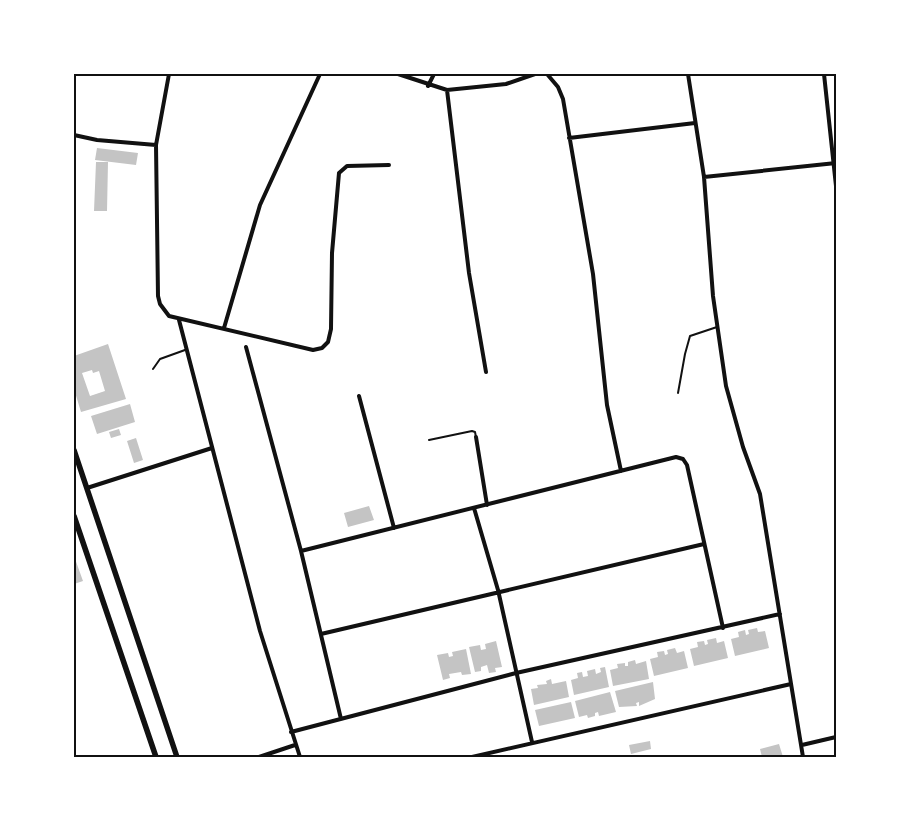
<svg xmlns="http://www.w3.org/2000/svg" width="910" height="831" font-family="'Noto Sans',sans-serif">
<style>
.building{fill:#c4c4c4;fill-rule:evenodd}
.lines{fill:none;stroke-linecap:round;stroke-linejoin:round}
.service{stroke:#111;stroke-width:2}
.minor{stroke:#111;stroke-width:4}
.secondary{stroke:#111;stroke-width:5.5}
.neatline{fill:none;stroke:#111;stroke-width:2}
</style>
<rect width="100%" height="100%" fill="#fff"/>
<!-- building -->
<path class="building" d="M97,148L138,153L136,165L95,160Z
M96,162H108L107,211H94Z
M108,344L126,399L81,412L74,389V356ZM92,370L93,373L99,371L105,391L90,396L82,373Z
M130,404L135,422L97,434L91,416Z
M119,429L121,435L111,438L109,432Z
M136,438L143,460L134,463L127,441Z
M369,506L374,520L348,527L344,513Z
M74,556L83,581L74,584Z
M757,628L758,632L765,631L769,648L735,656L731,639L739,637L738,632L745,630L746,635L749,634L748,630Z
M716,638L717,643L724,641L728,658L694,666L690,649L698,647L697,642L704,641L705,645L708,644L707,640Z
M496,641L502,667L495,668L496,672L489,673L487,665L481,667V671L475,672L469,647L480,645L481,650L486,649L485,644Z
M675,648L677,653L684,651L688,668L654,676L650,659L658,657L657,652L664,651L665,655L668,654L667,650Z
M466,649L471,674L462,675L461,672L449,674L450,678L443,680L437,655L448,653L449,657L453,656L452,652Z
M635,660L636,664L646,661L649,679L613,686L610,670L618,668L617,664L625,663V666H628V662Z
M605,667L609,687L574,695L571,680L578,678L577,673L582,672L583,677L588,676L587,671L595,669L596,674L601,672L600,668Z
M551,679L552,684L566,681L569,697L534,705L531,689L538,688L537,685L547,684L546,681Z
M653,682L655,699L639,706V702L636,703L637,706L619,707L615,691Z
M610,692L616,712L599,716L598,712L595,713V716L588,718L587,715L579,717L575,701Z
M571,702L575,718L539,726L535,710Z
M650,741L651,749L631,754L629,745Z
M779,744L783,757H762L760,749Z"/>
<g class="lines">
<!-- service -->
<path class="service" d="M153,369L160,359L185,350
M678,393L685,354L690,336L717,327
M429,440L472,431L475,432L476,437"/>
<!-- minor -->
<path class="minor" d="M169,74L156,145L158,296L160,304L169,316L313,350L322,348L328,342L331,329L332,253L339,173L347,166L389,165
M398,74L447,90L506,84L535,74
M547,74L558,87L563,99L593,274L607,405L621,471
M688,74L704,177L713,296L726,386L743,447L760,494L803,757
M824,74L836,186
M428,86L434,74
M447,90L469,273L486,372
M74,135L97,140L156,145
M569,138L695,123
M704,177L836,163
M179,320L260,631L300,757
M224,328L260,205L320,74
M246,347L301,551L341,719
M359,396L394,528
M476,437L487,505
M87,488L212,448
M474,508L498,590L532,742
M301,551L676,457L683,459L687,465L723,628
M321,634L704,544
M291,732L516,673L780,614
M802,745L836,737
M259,757L295,745
M472,757L791,684"/>
<!-- secondary -->
<path class="secondary" d="M74,450L177,757
M74,516L156,757"/>
</g>
<!-- border -->
<rect width="910" height="831" fill="none" stroke="#ffffff" stroke-width="150"/>
<rect x="75" y="75" width="760" height="681" class="neatline"/>
</svg>
